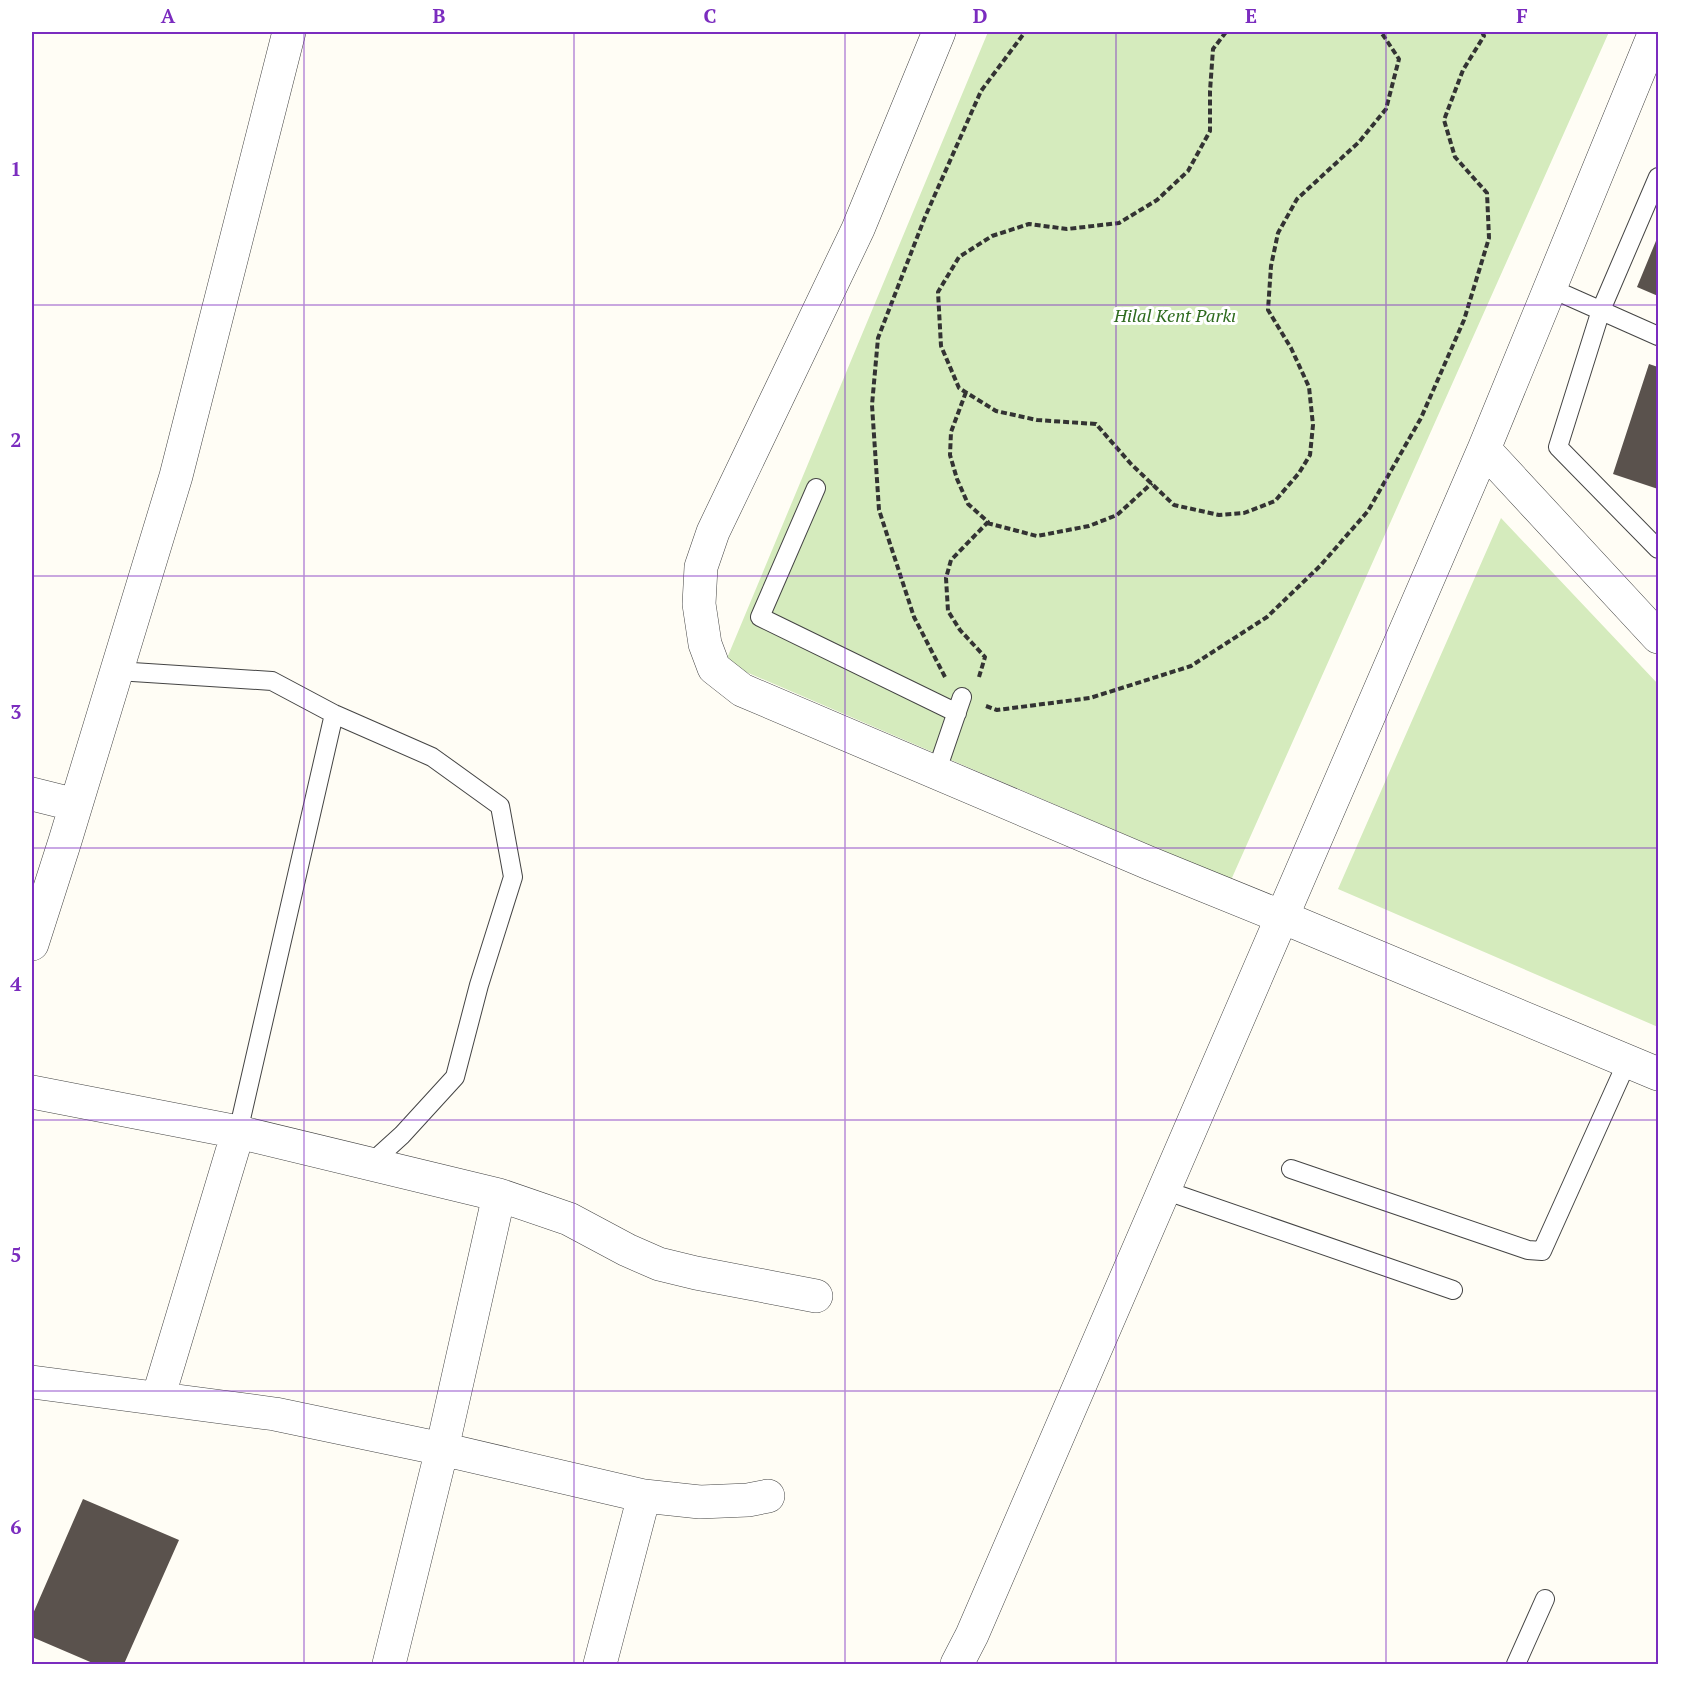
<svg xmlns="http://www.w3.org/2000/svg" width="1690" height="1696" font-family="'PT Serif',serif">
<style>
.green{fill:#d5ebbd}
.building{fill:#5a524d}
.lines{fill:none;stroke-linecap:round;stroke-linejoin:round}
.service-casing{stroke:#444;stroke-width:20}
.minor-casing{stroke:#444;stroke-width:34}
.path{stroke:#333;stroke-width:4;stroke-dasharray:6 3;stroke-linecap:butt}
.service{stroke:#fff;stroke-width:18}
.minor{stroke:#fff;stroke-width:33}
.grid{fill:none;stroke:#7b2cbf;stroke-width:1.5;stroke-opacity:0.55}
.labels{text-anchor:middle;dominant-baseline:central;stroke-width:6;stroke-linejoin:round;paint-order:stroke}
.park-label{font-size:18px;font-style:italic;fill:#2f6b1f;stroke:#fff}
.neatline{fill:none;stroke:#7b2cbf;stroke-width:2}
.grid-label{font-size:20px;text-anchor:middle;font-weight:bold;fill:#7b2cbf}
</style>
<rect width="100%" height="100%" fill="#fffdf5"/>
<!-- green -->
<path class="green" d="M988,32H1609L1231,880L725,663Z
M1501,518L1658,684V1027L1338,889Z"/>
<!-- building -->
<path class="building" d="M1658,236V296L1637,287Z
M1649,364L1658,367V489L1613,474Z
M83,1499L179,1540L124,1664H95L32,1637V1616Z"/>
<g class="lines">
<defs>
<path id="service" d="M1658,177L1601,310L1558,447L1658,549
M1550,288L1658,336
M816,488L760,617L957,713
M117,671L272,681L334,714L432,757L500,806L513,877L479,985L455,1077L402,1135L370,1164
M936,773L962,697
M238,1132L334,714
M1291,1169L1528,1250L1542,1251L1627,1062
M1164,1190L1453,1290
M1516,1664L1545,1599"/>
<path id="minor" d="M939,32L858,229L713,532L701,567L699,604L705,644L714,668L742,690L1149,863L1282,917L1658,1074
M1484,449L1658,637
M32,794L76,805
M32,944L65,841L176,476L289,32
M32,1092L238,1132L499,1195L569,1219L627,1250L659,1264L696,1273L816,1296
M32,1382L275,1414L442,1449L644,1496L700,1502L748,1500L768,1496
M158,1398L238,1132
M389,1664L442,1449L499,1195
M600,1664L644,1496
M957,1664L972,1635L1484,449L1655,32"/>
</defs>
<!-- service casing -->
<use href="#service" class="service-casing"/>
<!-- minor casing -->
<use href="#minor" class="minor-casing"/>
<!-- path -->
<path class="path" d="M1226,32L1213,49L1210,91V131L1188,171L1157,200L1119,223L1067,229L1029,224L992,236L959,257L938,292L941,346L959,388L996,411L1037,420L1096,424L1131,464L1174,505L1219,515L1244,513L1275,501L1299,473L1310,455L1313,425L1309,387L1291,348L1268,310L1271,266L1278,233L1297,199L1359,142L1386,109L1399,59L1381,32
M966,392L951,432L950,455L957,479L968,504L988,522L951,560L946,578L948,611L960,630L985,657L979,677
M987,523L1037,536L1089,526L1117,515L1152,483
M945,677L914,617L879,510L872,405L878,338L925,217L981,91L1025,32
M986,706L997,710L1090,698L1191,666L1267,617L1320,566L1368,511L1421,418L1464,320L1489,238L1487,193L1455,157L1444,120L1463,70L1484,36L1482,32"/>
<!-- service -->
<use href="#service" class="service"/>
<!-- minor -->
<use href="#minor" class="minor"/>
</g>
<!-- grid -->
<path class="grid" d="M304,32V1664M574,32V1664M845,32V1664M1116,32V1664M1386,32V1664M32,305H1658M32,576H1658M32,848H1658M32,1120H1658M32,1391H1658"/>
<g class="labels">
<!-- park labels -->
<g class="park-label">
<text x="1175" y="315">Hilal Kent Parkı</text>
</g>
</g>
<!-- border -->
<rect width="1690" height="1696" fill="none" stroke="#ffffff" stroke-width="66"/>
<rect x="33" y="33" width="1624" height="1630" class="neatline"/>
<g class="grid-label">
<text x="168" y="23">A</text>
<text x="439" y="23">B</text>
<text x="710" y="23">C</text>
<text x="980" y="23">D</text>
<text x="1251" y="23">E</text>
<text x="1522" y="23">F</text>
<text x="16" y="176">1</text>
<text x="16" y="447">2</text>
<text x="16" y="719">3</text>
<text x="16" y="991">4</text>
<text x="16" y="1262">5</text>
<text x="16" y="1534">6</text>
</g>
</svg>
